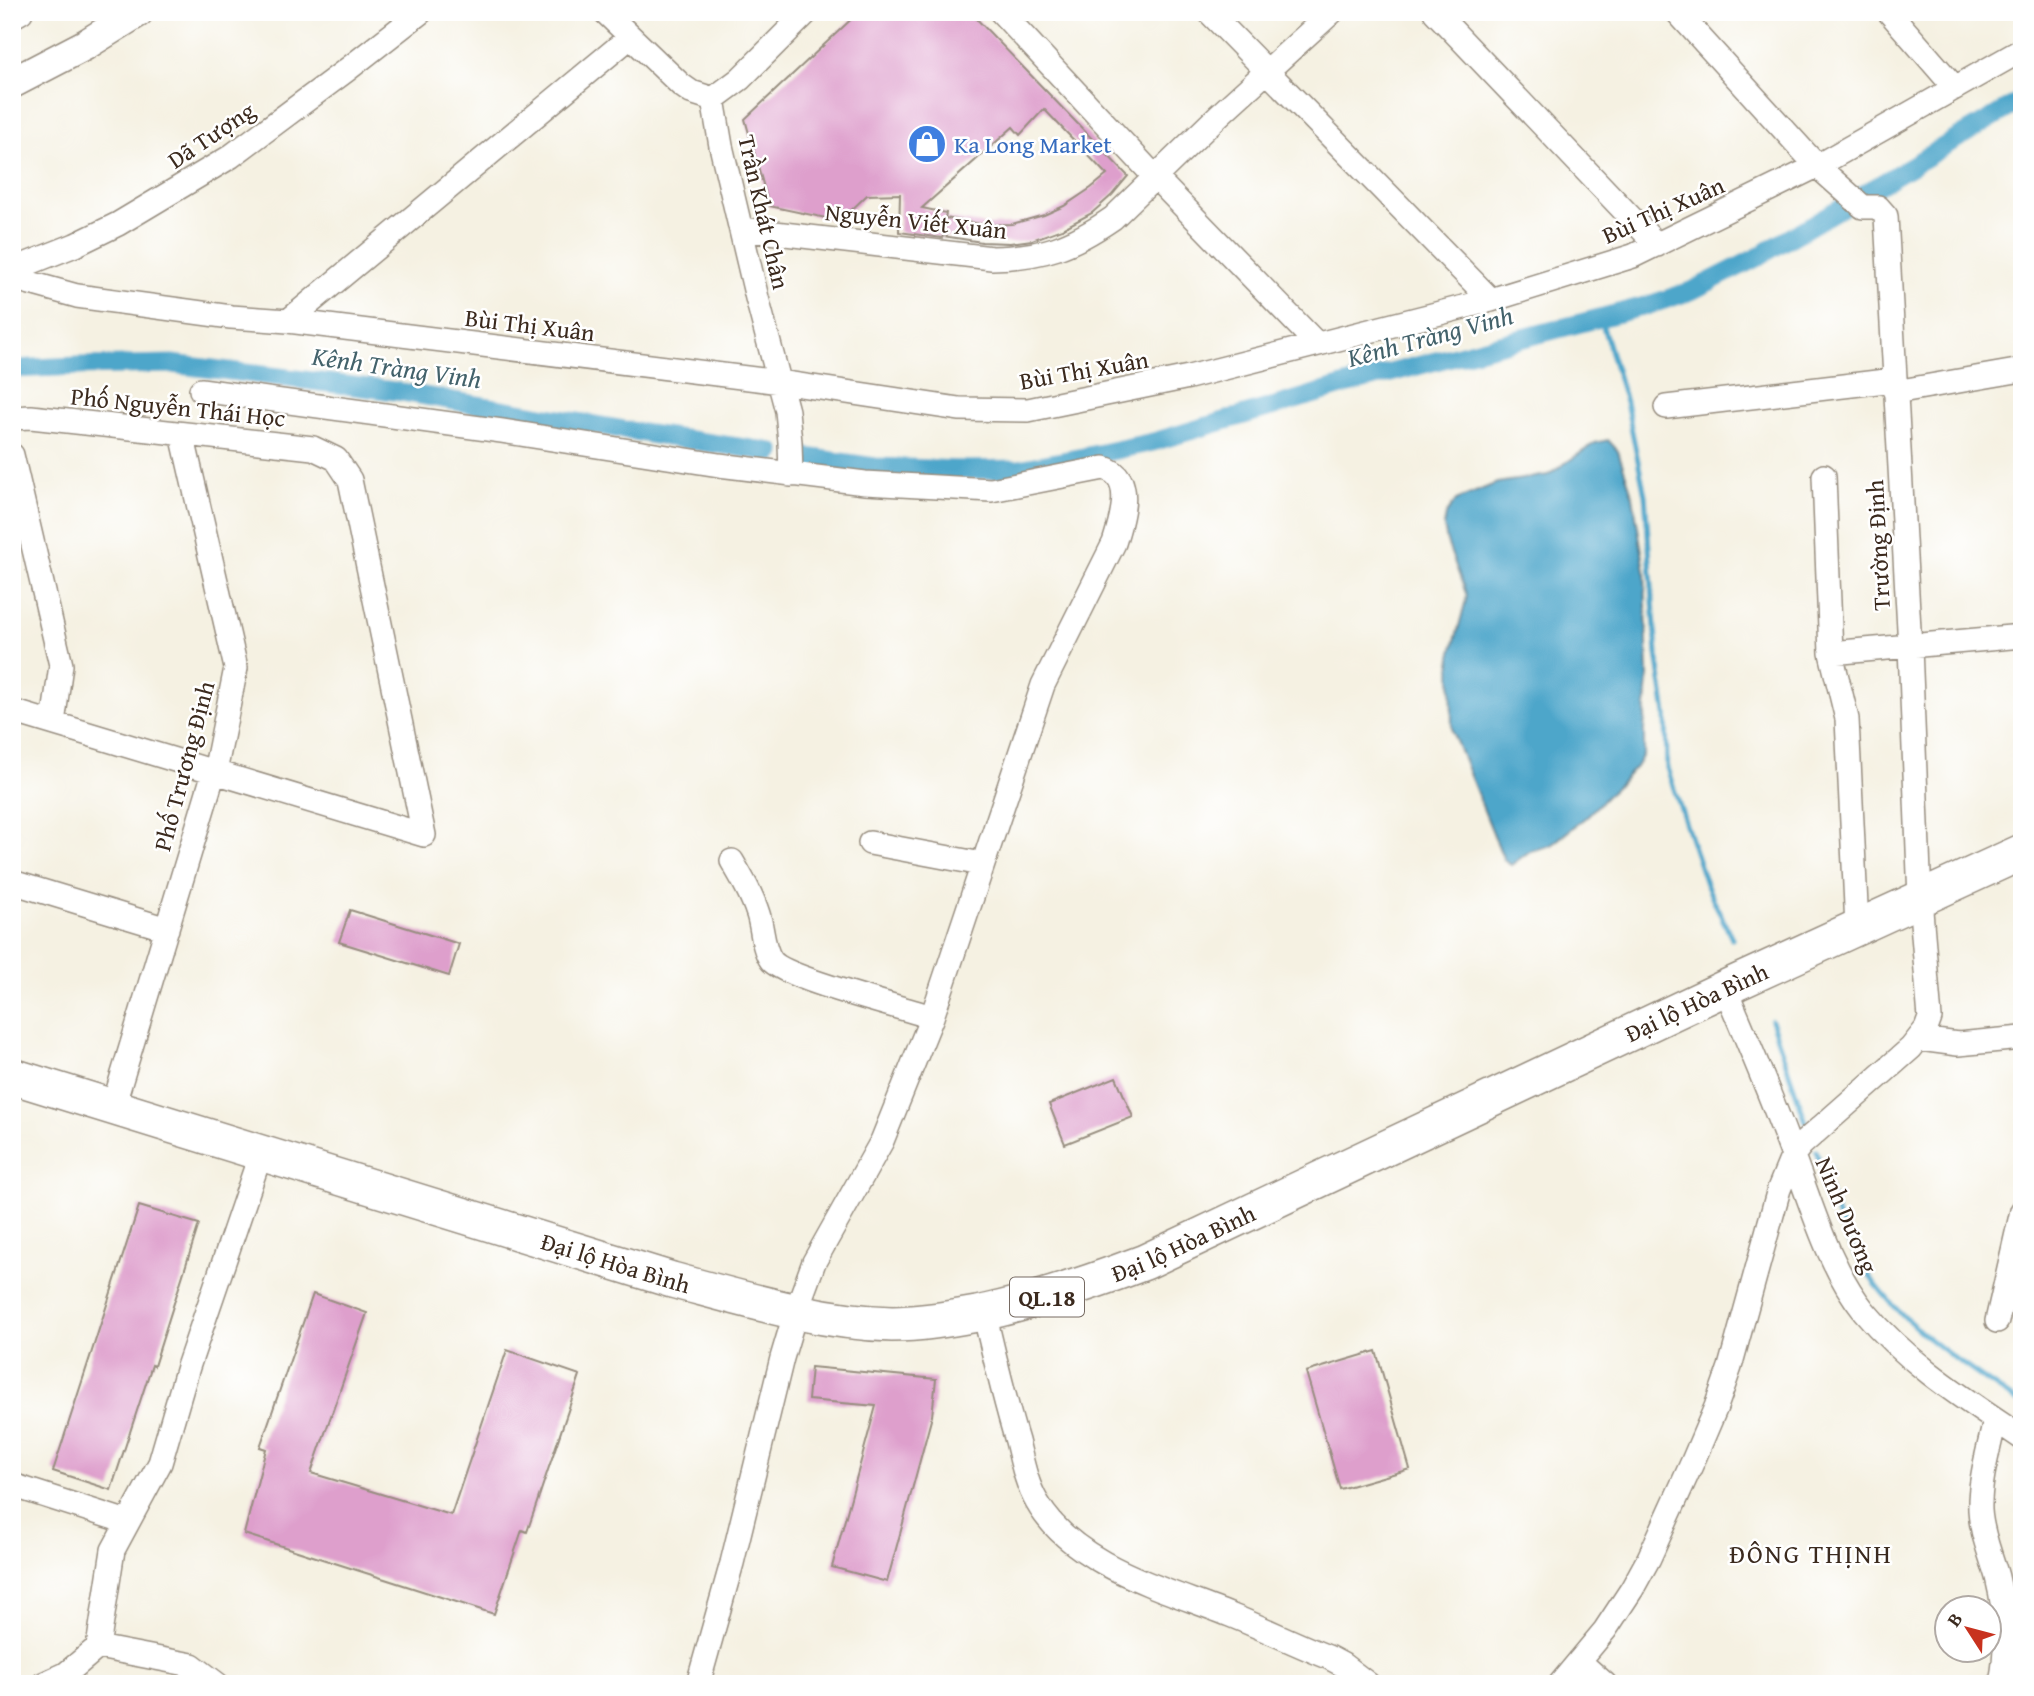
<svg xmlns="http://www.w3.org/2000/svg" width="2034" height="1696" font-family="'Gentium Book Plus',serif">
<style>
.water{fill:#4da6ca;stroke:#446874;stroke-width:2}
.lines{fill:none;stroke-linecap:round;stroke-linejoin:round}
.stream{stroke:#4da6ca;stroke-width:5}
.canal{stroke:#4da6ca;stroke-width:19}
.building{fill:#de9fcc;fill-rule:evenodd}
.minor-casing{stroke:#988e80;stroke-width:26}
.major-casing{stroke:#988e80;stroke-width:33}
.highway-casing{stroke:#988e80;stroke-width:38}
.minor{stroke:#fff;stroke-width:23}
.major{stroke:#fff;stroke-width:30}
.highway{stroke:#fff;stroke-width:35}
.labels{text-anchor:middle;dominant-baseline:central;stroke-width:5;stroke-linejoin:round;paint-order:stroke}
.shield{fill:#fff;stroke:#766a62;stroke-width:2}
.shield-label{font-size:23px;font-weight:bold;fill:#3b2a1e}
.street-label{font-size:24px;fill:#3b2a1e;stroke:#fff}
.shop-label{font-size:24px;fill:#366cbe;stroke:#fff;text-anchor:start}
.water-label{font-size:26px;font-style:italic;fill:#43626b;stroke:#fff}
.neighbourhood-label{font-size:26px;letter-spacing:2px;fill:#3b2a1e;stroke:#fff}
</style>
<rect width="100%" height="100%" fill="#fff"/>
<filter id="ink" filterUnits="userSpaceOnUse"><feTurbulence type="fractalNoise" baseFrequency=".0143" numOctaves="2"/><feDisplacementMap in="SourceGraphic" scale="14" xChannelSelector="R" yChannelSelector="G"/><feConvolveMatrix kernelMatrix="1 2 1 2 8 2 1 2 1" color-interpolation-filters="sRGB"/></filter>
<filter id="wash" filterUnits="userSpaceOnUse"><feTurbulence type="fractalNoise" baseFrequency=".00686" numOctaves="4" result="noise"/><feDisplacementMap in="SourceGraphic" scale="28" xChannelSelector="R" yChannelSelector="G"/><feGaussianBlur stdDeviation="1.57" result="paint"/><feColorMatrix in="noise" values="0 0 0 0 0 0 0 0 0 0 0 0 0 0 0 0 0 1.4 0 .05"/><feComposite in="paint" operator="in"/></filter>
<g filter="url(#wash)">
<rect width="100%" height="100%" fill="#f5f1e2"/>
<!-- water -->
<path class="water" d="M1608,440L1618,451L1633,497L1645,571L1648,678L1644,730V753L1636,767L1586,817L1551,845L1530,851L1511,865L1504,860L1452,731L1451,656L1467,596L1447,542L1444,526L1446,515L1456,500L1497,483L1548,475L1595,443Z"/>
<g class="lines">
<!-- stream -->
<path class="stream" d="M1600,317L1626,402L1645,495L1657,654L1666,714L1667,768L1706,884L1732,939
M1771,1020L1806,1122
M1816,1151C1829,1189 1840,1231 1862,1265C1903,1329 1961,1363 2022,1405"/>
<!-- canal -->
<path class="canal" d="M12,369L78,366L172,364L395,391L649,434L772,452
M806,457L875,467L964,470L1019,469L1083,457L1153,442L1356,382L1649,305L1691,291L1756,258L2022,100"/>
</g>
<g id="blocks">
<!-- building -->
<path class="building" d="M859,12H970L1128,176L1112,195L1092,213L1062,229L1032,240L1010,243L982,242L943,236L942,238L899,232L900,194L867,195L840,221L769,206L745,119ZM1044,109L1107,175L1091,188L1064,206L1044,215L1012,224L987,225L945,218L946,213L922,208L1013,127L1020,135Z
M350,910L459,944L449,976L339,942Z
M1116,1077L1133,1117L1065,1144L1049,1104Z
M139,1206L199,1224L154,1366L152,1365L111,1490L53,1471Z
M313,1294L367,1313L311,1473L451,1515L507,1350L580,1375L527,1532L522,1530L494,1614L244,1534L266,1449L260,1447Z
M1376,1351L1410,1469L1340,1489L1306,1372Z
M811,1367L936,1379L932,1416L887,1582L832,1567L876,1406L808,1400Z"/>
</g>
</g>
<g filter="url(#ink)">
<use href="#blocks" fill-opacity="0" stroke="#988e80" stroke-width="2"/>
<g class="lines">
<defs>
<path id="minor" d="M605,12L681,85L691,92L713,99
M1001,12L1155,177L1317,344
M1209,12L1491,300
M1435,12L1657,245
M1889,12L1955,88
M12,17L21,12
M713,99L721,146L757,298L787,411L790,442L791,475
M713,99L740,79L807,12
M741,229L992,258C1043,257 1071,247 1113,218L1219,115L1332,12
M12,270L75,245L118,224L230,157L348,69L421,12
M12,278L77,296L231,317L288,321L780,382L959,409L1028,410L1189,377L1491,300L1633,256L1817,166L2022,50
M288,321L629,38
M201,390L502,431L719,465L865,483L991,490L1104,468C1136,476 1121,521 1114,543L1043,685L932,1017L882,1141L814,1262L796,1311L782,1358L732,1563L698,1684
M1895,392L2022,370
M1666,407L1894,380
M12,418L31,417L313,448L336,459L350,480L424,835L12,711
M12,455L61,665L53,723
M1824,476L1831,653L1847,719L1857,927
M1831,653L2022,636
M870,843L982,864
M732,861C742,878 752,895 758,914C763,929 762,947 771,960C783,978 904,1008 932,1017
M12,882L167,929
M1725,988C1749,1044 1773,1100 1793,1156C1813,1209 1829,1267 1864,1311C1907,1363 1966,1400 2022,1438
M1920,1039L1958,1044L2022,1038
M113,1107L217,762L236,668L182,434
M984,1312C994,1355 1004,1398 1017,1441C1022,1461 1026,1483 1037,1502C1073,1566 1166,1589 1230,1615C1263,1628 1295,1644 1328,1657L1343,1665L1368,1684
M1997,1321L2022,1211
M1995,1420C1989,1449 1979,1480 1980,1510C1981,1533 1991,1555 1997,1577C2006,1613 2008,1647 2001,1684
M12,1485L127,1522
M98,1647L192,1665L217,1684
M1579,1661L1605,1684
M43,1684L67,1673L98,1647L113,1550L160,1463L188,1367L261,1153
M1560,1684L1605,1630L1632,1589L1649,1558L1693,1461L1716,1407L1730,1367L1779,1189L1793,1155L1802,1144L1911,1048L1926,1029L1930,1018L1920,899L1910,647L1886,216L1878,207H1863L1817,166L1677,12"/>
<path id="major" d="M12,83L85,45L138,12"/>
<g id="highway">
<path id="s1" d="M12,1076L672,1280C744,1299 818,1322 892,1324C920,1324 949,1319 977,1314C1035,1302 1090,1283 1145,1262L1725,988L2022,852"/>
</g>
</defs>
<!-- minor casing -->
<use href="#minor" class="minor-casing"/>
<!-- major casing -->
<use href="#major" class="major-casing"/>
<!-- highway casing -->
<use href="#highway" class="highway-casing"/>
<!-- minor -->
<use href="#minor" class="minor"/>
<!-- major -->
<use href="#major" class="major"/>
<!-- highway -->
<use href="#highway" class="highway"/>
</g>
</g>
<!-- icons -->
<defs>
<symbol id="shop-disc" viewBox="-11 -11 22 22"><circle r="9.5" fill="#3f7fe0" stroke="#fff"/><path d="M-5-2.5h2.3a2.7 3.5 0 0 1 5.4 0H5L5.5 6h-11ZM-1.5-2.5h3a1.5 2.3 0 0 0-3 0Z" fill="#fff"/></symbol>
</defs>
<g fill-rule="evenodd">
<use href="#shop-disc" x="905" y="122" width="44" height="44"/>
</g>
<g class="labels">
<!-- shield labels -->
<rect class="shield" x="1010" y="1277.5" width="74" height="39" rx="5"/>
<g class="shield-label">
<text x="1047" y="1297">QL.18</text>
</g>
<!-- street labels -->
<g class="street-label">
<text transform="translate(211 135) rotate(-34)">Dã Tượng</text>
<text transform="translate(1663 210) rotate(-24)">Bùi Thị Xuân</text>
<text transform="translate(764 212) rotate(77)">Trần Khát Chân</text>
<text transform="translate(916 221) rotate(6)">Nguyễn Viết Xuân</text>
<text transform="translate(530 325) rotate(7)">Bùi Thị Xuân</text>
<text transform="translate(1084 370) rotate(-10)">Bùi Thị Xuân</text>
<text transform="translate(178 407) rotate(6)">Phố Nguyễn Thái Học</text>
<text transform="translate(1878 545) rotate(-93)">Trường Định</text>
<text transform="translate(184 766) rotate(-75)">Phố Trương Định</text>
<text stroke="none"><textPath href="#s1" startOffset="1787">Đại lộ Hòa Bình</textPath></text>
<text transform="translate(1847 1215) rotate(67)">Ninh Dương</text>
<text stroke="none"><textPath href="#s1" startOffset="1220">Đại lộ Hòa Bình</textPath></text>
<text stroke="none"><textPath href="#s1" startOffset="632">Đại lộ Hòa Bình</textPath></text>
</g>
<!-- shop labels -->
<g class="shop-label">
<text x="954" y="144">Ka Long Market</text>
</g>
<!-- water labels -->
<g class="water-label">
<text transform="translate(1430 336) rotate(-15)">Kênh Tràng Vinh</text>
<text transform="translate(397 367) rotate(8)">Kênh Tràng Vinh</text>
</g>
<!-- neighbourhood labels -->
<g class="neighbourhood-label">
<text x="1811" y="1553">ĐÔNG THỊNH</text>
</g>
</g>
<!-- margin -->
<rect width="2034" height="1696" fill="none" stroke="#fff" stroke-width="42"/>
<!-- north arrow -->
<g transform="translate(1968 1629) rotate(306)"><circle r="33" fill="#ffffff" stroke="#b1aaa5" stroke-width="2"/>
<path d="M0-5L12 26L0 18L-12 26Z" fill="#c8321e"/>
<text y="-10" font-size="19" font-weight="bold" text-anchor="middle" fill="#3b2a1e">B</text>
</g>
</svg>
